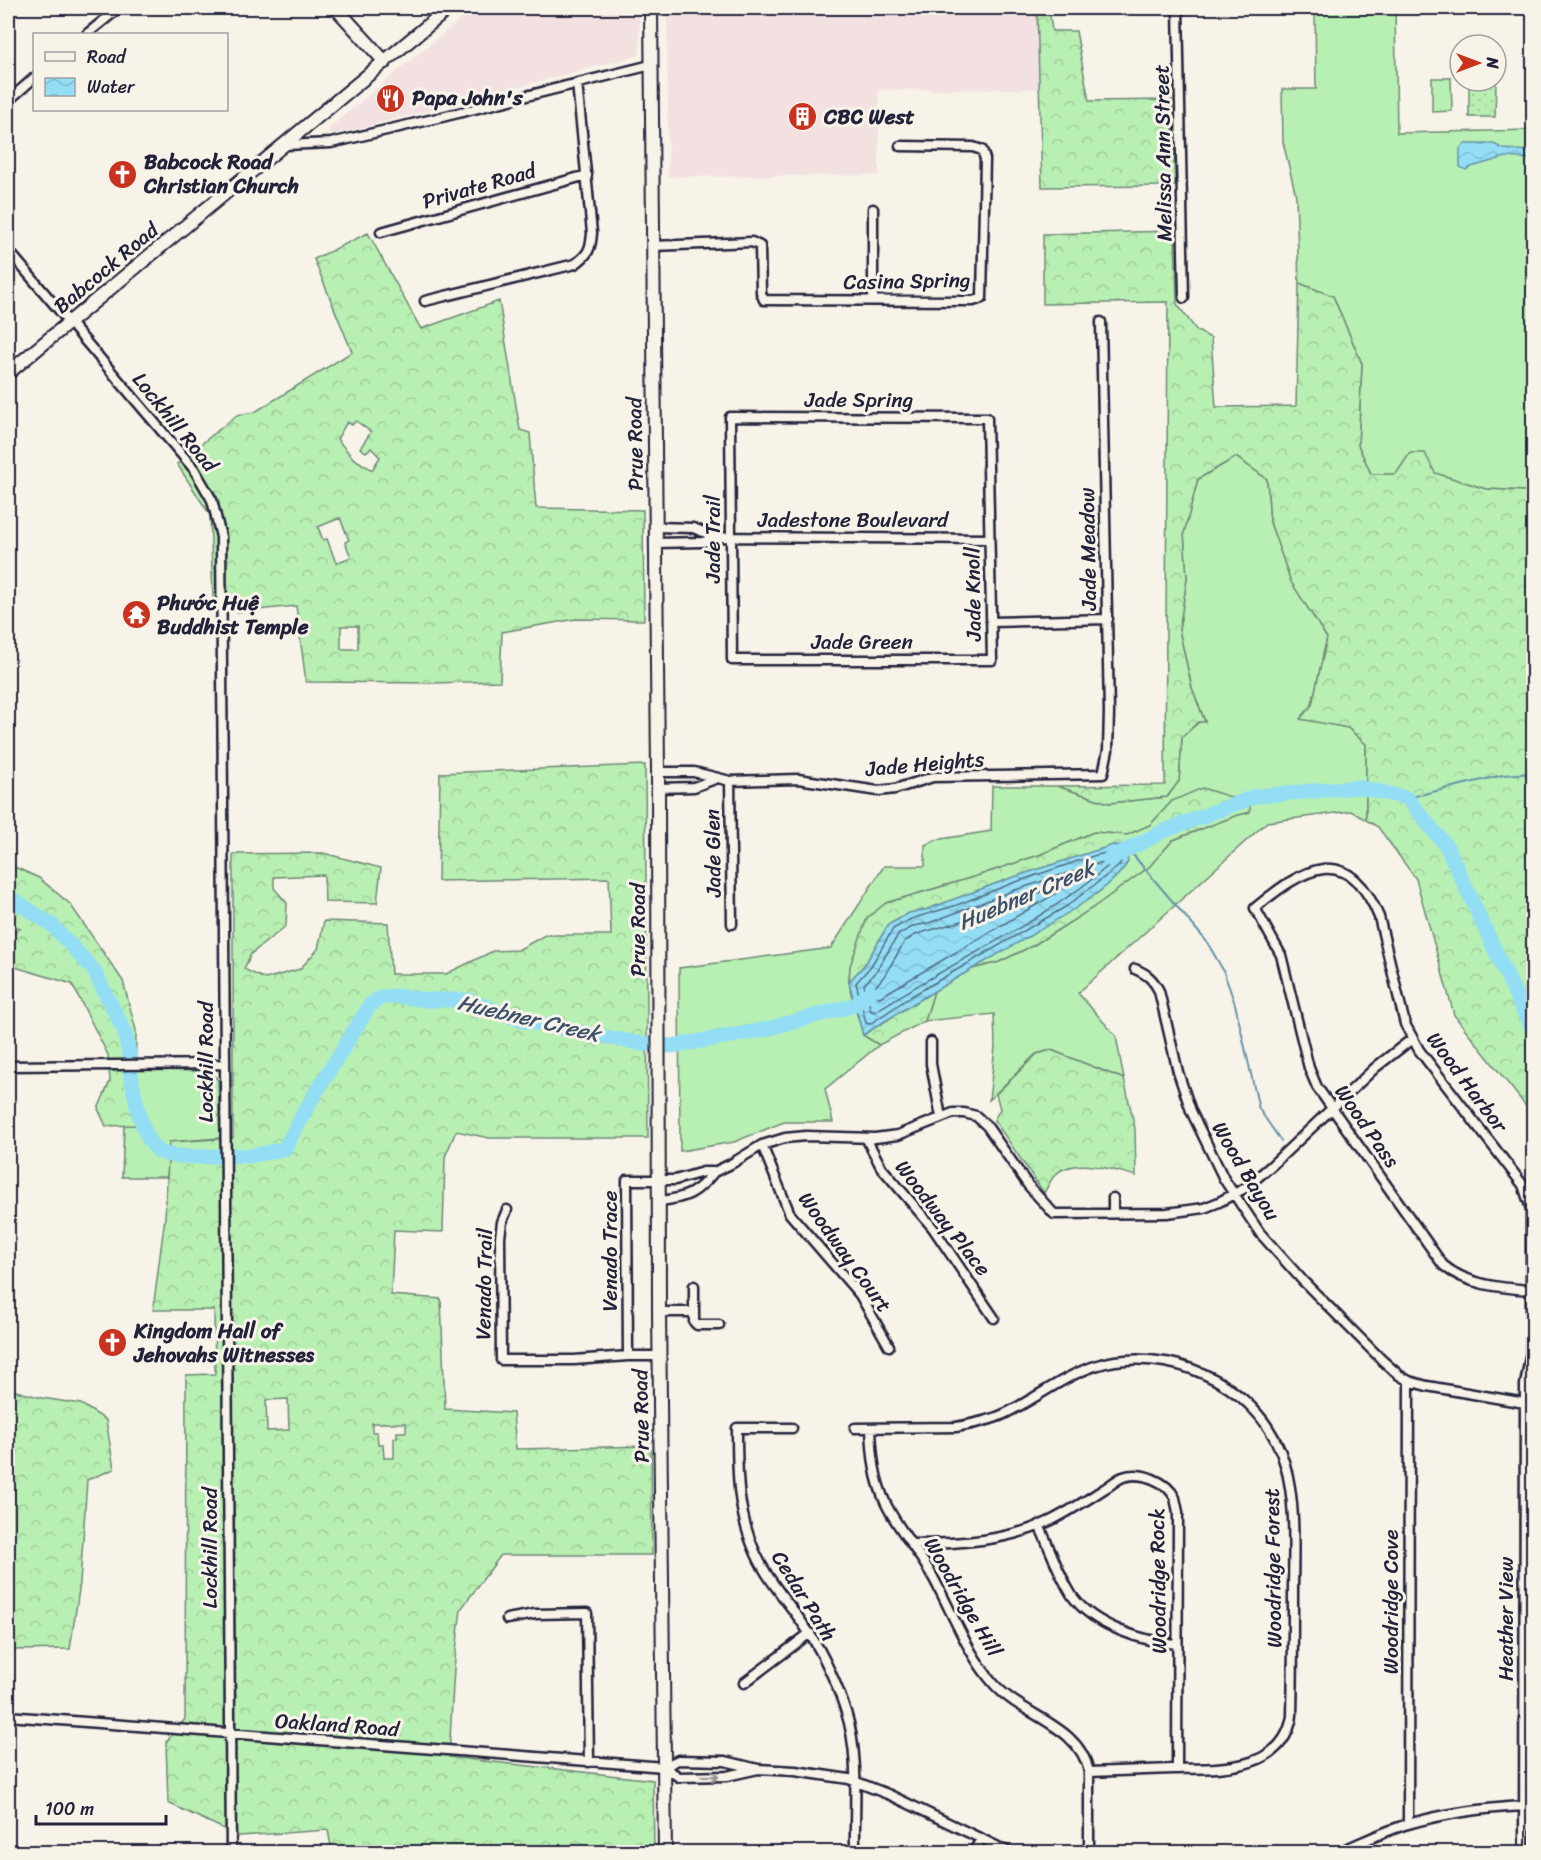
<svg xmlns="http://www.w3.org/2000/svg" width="1541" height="1860" font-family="Sriracha,sans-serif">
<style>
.built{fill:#f3e1e2}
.grass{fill:#b8efb2;stroke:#6d8876;stroke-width:1.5}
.forest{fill:url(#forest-crowns);stroke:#6d8876;stroke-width:1.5;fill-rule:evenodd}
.park{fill:url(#park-dots);stroke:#6d8876;stroke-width:1.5}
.water{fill:url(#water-waves);stroke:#6693ab;stroke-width:1.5}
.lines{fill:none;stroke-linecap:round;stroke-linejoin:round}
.shore{stroke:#506d85;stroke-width:1.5}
.stream{stroke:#6693ab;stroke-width:2}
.river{stroke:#94def5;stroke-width:15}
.street-casing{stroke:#22223b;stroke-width:13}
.secondary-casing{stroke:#22223b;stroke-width:16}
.street{stroke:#f7f3e8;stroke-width:8}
.secondary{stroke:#f7f3e8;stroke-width:12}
.oneway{stroke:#97959a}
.labels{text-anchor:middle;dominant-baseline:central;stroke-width:6;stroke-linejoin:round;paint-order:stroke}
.poi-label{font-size:21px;font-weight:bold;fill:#22223b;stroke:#f7f3e8;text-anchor:start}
.street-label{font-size:21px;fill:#22223b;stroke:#f7f3e8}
.water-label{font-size:22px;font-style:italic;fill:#3e516a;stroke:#f7f3e8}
</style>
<defs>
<pattern id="forest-crowns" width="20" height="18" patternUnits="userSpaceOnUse" patternTransform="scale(1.5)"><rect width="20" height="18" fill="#b8efb2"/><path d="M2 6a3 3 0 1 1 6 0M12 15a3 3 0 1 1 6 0" fill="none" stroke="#9ecd9a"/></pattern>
<pattern id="park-dots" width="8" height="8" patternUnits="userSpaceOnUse" patternTransform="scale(1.5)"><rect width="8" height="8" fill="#b8efb2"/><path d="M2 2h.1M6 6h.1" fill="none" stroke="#9ecd9a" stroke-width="1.8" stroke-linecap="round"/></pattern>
<pattern id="water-waves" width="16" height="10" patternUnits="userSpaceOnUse" patternTransform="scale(1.5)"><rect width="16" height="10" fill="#94def5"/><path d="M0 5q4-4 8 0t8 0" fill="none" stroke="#7fbed3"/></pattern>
</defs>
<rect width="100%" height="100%" fill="#f7f3e8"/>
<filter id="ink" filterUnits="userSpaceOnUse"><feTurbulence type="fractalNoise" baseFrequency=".0167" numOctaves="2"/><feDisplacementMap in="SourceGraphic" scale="12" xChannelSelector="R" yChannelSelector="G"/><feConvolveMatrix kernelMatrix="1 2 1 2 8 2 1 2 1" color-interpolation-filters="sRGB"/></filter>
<g filter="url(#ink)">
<!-- built -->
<path class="built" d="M474,8H639L640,55L333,135L329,133V128Z
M667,8H1037L1040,89L879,90V175L668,177Z"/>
<!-- grass -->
<path class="grass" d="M1315,8H1395L1397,133L1533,130V497L1524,491L1486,489L1435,473L1410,453L1397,474H1371L1358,445L1362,364L1333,296L1299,283L1296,196L1283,142L1282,89H1316Z
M1432,78H1451L1452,111L1432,112Z
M1236,457L1267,479L1270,522L1291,581L1327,638L1312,705L1348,728L1366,744V820L1351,811L1267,822L1078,993L1116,1036L1124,1079L1051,1050L1036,1054L989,1100L995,1047L994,1014L925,1021L934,991L972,969L999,962L1034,945L1091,909L1149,867L1173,840L1235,816L1250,812L1172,801L1150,825L1127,835L1094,832L1039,855L977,876L886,903C870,926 849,951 849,980C850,998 859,1018 863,1035L879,1045L825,1089L833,1122H784L734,1142L680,1151L679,968L831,948L884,866H925V845L935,840L991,831L992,786H1057L1109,803L1167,797L1179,781L1182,737L1199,722L1205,721L1192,688L1179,630L1187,579L1184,533L1198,479Z
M135,1070L211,1071L218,1080L220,1138L170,1142L167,1177H122L124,1125H135Z"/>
<!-- forest -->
<path class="forest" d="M1037,8H1049L1052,31H1076L1089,101L1172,100L1175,186L1042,187Z
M1175,231L1177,304L1197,331L1211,338L1216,407L1296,406L1299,283L1333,296L1362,364L1358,445L1371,474H1396L1410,453H1425L1435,473L1486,489L1524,491L1533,497V1115L1454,1015L1416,879L1378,827L1366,820V744L1348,728L1300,719L1312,705L1327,638L1291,582L1270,522L1267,479L1236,457L1198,479L1184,533L1187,579L1179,630L1192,688L1205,722H1198L1182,737L1179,781L1167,797L1109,803L1057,786L1165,785L1168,302L1043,304V234Z
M368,233L421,329L499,301L520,430L530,433L536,508L643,510L644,620L576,619L502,632L500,681L433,683L306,682L296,606L238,612L213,597L210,515L177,464L237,415L255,412L352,352L314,259ZM356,421L371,432L360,448L366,452L371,448L380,457L372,470L353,458L337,439L347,422L352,425ZM340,518L349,540L345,542L351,557L336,563L327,539L323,540L318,527ZM341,626H358V649H341Z
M645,765L648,1138H489L456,1131L445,1157L443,1232L394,1230L391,1295L441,1299L445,1409L513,1413L516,1449L651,1446L652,1555H501L461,1609L454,1668L449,1757L653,1780L654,1852H513L494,1850V1852H332L328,1830L239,1836L168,1803L166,1742L185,1719L186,1375L215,1374L214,1310H153L165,1217L169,1142L233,1138V854L323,853L381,868L377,903L325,902L324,875L274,877V888L287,903L286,926L251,954L244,969L265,979L300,969L318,949L324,921L388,923L391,974H446L493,951L518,950L545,935H611L609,878L438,881L440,773ZM288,1399L289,1430L267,1431L266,1400ZM372,1423H406V1432H397V1437L394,1438V1458H384L383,1444H378L377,1432H372Z
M1202,788L1250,803V812L1235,816L1173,840L1149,867L1091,909L1034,945L999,962L972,969L1070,911L1106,885L1113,845L1011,878L925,910L909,913L888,925L866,963L849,982L850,966L867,918L886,903L977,876L1039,855L1094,832L1127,835L1150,825L1172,801Z
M8,864L39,878L70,904L123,981L136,1030L135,1125L106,1126L98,1109L110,1081L108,1055L72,984L8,965V936L20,929L8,920Z
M934,991L925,1021L879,1045L863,1035Z
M1051,1050L1124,1079L1135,1128L1136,1176C1114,1170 1073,1155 1054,1176C1050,1181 1047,1188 1044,1193L994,1120L1000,1109L996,1094L1037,1054Z
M8,1389L42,1398L81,1404L106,1420L114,1469L87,1480L80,1583L70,1649L13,1650L12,1507L8,1508Z"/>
<!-- park -->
<path class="park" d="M1469,81H1496L1495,117H1469Z"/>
<!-- water -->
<path class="water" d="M1533,140V171L1531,159L1506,157L1471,167L1466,170L1460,167V149L1465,144H1494L1503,149L1530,151Z
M1113,845H1124L1128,862C1110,891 1062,916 1033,934C976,967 918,999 863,1035L849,982L866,963L888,925L909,913L925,910L1011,878Z"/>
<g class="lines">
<!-- shore -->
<path class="shore" d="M1114,851L1119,852L1122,859L1119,866L1067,906L910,997L870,1024L866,1023L856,983L871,966L893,929L911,919L957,905L1013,883L1093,856Z
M1106,861L1109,863L1108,866C1040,925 950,962 875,1012L871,1011L864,985L877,970L898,935L914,926L929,923L1015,890Z
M1057,886L1061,888L1058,892L880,997L876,996L875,987L885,975L905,941L917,934L962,921Z"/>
<!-- stream -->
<path class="stream" d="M1407,798L1503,775L1534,773
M1128,849L1207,942L1223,970L1235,1004L1259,1109L1281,1141"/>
<!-- river -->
<path class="river" d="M1109,859L1164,831L1256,796L1359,787L1407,798L1447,847L1534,1034
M8,896L52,925L93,969L124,1030L130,1057
M130,1070C134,1090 141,1145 163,1153C175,1158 206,1157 218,1156
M231,1155L250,1156L284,1149L310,1102L370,1005L382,997L397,996L427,1000H469L523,1021L643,1044L673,1046L763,1030L855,1005L871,992"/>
<defs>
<path id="street" d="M1178,8L1184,298
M87,34L119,8
M8,101L34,78
M285,145L331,143L442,117L651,65
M873,209V300
M381,232L587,175
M653,246L752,242L760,246L761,293L764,300L973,301L982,298L985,159L982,150L973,147L900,146
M8,250L194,469L212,500L221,537L231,1852
M425,301L575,264C588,255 591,249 592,233L577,83
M730,417L987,418L992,660H732Z
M656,527L693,528L717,537
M656,543L703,542L717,537L990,539
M991,622L1108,619
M658,772H694L730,781L798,779L878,791L895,789L933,777L1103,774L1108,750L1109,712L1101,322
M730,781L732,924
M658,788L694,787L715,779
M1135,969C1147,974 1153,979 1159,991L1178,1072L1191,1111L1224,1179L1260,1233L1303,1281L1383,1361L1399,1375L1409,1381L1427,1386L1525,1403
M931,1042V1064L941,1117
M8,1066L224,1064
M866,1138L881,1167L933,1228L994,1318
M762,1145L790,1214L860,1295L889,1346
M1113,1198V1212
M660,1201C687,1198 697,1193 714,1172
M507,1210L502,1222L500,1237L501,1360H574L628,1356H660
M694,1286V1322L697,1325H719
M659,1312H694
M628,1356L627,1180H675L703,1172H714L731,1164L762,1145L785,1138L806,1136L875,1138L898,1135L953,1113H964L976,1116L987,1126L1028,1185L1054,1214L1167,1213L1204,1208L1219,1202L1245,1188L1271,1166L1376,1067L1412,1039
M792,1428H737C737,1472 737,1513 756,1554C769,1583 792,1606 809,1633C823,1653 839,1689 846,1712C860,1756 854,1807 855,1852
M855,1428L956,1427C973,1424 989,1421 1004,1414C1042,1396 1072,1368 1115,1361C1149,1356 1185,1363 1216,1380C1301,1429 1294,1504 1293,1589C1293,1631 1293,1674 1292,1716C1283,1773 1217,1768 1173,1769C1145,1770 1117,1771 1089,1772
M871,1428C872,1454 874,1479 886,1504C899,1531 921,1554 935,1581C954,1616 967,1653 994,1684C1023,1717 1080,1725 1089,1772V1852
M1039,1525C1050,1548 1059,1576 1073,1597C1094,1626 1144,1642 1177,1644
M912,1544C959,1544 1009,1541 1052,1520C1070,1511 1087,1500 1104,1489C1110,1486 1117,1479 1123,1477C1141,1471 1167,1481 1175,1498C1176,1502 1177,1508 1178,1512L1177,1769
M507,1619L535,1614L587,1613L589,1762
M744,1683L810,1633
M8,1716L664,1767L679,1777L727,1776L758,1769
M664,1767L678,1760L725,1761L758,1769L795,1771L849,1779L890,1795L1009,1852
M1408,1824L1409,1381
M974,1852L981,1838
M1339,1852C1361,1843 1384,1831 1408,1824C1446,1813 1485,1808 1524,1806
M1524,1852L1525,1385L1531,1351V1209L1523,1185L1419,1050L1405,1024L1379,917C1348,841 1303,868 1255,908L1281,955L1309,1068L1317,1087L1443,1265C1466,1285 1502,1288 1531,1290"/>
<path id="secondary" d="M336,8L385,62
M651,8L658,772L659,1312L665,1852
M8,373L449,8"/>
</defs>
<!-- street casing -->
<use href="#street" class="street-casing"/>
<!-- secondary casing -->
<use href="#secondary" class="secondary-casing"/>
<!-- street -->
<use href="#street" class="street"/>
<!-- secondary -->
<use href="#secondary" class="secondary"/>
</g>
<!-- one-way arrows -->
<defs><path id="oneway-shaft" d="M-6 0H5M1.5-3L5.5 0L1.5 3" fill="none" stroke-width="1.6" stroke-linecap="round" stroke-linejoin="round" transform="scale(1.5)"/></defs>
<use class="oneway" href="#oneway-shaft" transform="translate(710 1776) rotate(-1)"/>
</g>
<!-- icons -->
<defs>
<symbol id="restaurant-disc" viewBox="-11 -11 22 22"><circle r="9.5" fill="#c8321e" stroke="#f7f3e8"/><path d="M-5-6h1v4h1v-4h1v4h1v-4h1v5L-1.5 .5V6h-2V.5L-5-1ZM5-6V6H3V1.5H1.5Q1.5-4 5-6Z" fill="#fff"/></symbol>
<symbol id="building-disc" viewBox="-11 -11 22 22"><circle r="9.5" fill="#c8321e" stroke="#f7f3e8"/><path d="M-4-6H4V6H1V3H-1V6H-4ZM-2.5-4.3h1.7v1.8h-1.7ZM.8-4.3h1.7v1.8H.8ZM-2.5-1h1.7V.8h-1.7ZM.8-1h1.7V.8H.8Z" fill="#fff"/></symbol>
<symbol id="church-disc" viewBox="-11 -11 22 22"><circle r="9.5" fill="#c8321e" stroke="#f7f3e8"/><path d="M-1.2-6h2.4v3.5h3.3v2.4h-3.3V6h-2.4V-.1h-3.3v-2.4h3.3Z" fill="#fff"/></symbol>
<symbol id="temple-disc" viewBox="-11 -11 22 22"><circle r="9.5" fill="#c8321e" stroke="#f7f3e8"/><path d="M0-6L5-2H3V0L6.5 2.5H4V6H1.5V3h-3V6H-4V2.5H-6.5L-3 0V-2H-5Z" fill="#fff"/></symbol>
</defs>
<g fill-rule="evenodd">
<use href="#restaurant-disc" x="374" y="82" width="33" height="33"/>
<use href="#building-disc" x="786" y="100" width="33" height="33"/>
<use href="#church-disc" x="106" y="158" width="33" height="33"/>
<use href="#temple-disc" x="120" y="598" width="33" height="33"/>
<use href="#church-disc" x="96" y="1326" width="33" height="33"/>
</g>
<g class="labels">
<!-- poi labels -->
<g class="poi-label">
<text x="412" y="98">Papa John's</text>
<text x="824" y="117">CBC West</text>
<text x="144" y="162">Babcock Road<tspan x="144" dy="24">Christian Church</tspan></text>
<text x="157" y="603">Phước Huệ<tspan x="157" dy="24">Buddhist Temple</tspan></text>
<text x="134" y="1331">Kingdom Hall of<tspan x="134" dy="24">Jehovahs Witnesses</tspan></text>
</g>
<!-- street labels -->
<g class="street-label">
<text transform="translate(1163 153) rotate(-91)">Melissa Ann Street</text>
<text transform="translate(479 186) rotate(-16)">Private Road</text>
<text transform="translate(106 268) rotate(-40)">Babcock Road</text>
<text transform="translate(907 281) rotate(-1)">Casina Spring</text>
<text x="859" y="400">Jade Spring</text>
<text transform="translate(175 422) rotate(51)">Lockhill Road</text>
<text transform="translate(635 444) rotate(-91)">Prue Road</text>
<text x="853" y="520">Jadestone Boulevard</text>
<text transform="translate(713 539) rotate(-90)">Jade Trail</text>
<text transform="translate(1088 549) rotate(-91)">Jade Meadow</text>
<text transform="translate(973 594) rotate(-91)">Jade Knoll</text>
<text x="862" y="642">Jade Green</text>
<text transform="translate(925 764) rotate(-5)">Jade Heights</text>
<text transform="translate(713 853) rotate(-91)">Jade Glen</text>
<text transform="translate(638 930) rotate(-90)">Prue Road</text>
<text transform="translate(206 1062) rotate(-90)">Lockhill Road</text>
<text transform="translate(1467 1082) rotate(53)">Wood Harbor</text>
<text transform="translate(1367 1126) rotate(55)">Wood Pass</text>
<text transform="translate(1246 1171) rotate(59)">Wood Bayou</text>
<text transform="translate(943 1218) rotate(52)">Woodway Place</text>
<text transform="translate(610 1251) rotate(-90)">Venado Trace</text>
<text transform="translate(845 1252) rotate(54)">Woodway Court</text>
<text transform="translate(484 1284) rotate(-89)">Venado Trail</text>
<text transform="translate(641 1416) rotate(-91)">Prue Road</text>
<text transform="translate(210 1548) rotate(-90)">Lockhill Road</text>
<text transform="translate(1273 1568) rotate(-91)">Woodridge Forest</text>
<text transform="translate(1158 1581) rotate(-91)">Woodridge Rock</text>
<text transform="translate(804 1596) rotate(58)">Cedar Path</text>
<text transform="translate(963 1597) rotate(60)">Woodridge Hill</text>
<text transform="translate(1391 1602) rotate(-90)">Woodridge Cove</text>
<text transform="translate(1506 1619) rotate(-90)">Heather View</text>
<text transform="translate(337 1725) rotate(4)">Oakland Road</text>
</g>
<!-- water labels -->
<g class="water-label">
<text transform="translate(1026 895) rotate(-23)">Huebner Creek</text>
<text transform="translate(529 1018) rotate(13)">Huebner Creek</text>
</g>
</g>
<!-- margin -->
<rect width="1541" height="1860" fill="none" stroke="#f7f3e8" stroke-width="30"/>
<rect x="15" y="15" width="1511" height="1830" fill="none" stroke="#22223b" stroke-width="2" filter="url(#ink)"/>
<!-- legend -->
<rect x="33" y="33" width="195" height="78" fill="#f7f3e8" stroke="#a29fa3" stroke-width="1.5"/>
<rect x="45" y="52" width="30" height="9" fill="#f7f3e8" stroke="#a29fa3" stroke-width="1.5"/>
<text x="87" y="63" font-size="18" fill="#22223b">Road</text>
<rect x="45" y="78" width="30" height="18" fill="url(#water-waves)" stroke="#a29fa3" stroke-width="1.5"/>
<text x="87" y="93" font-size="18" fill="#22223b">Water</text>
<!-- north arrow -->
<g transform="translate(1478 63) rotate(90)"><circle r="28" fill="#f7f3e8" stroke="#a29fa3" stroke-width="1.5"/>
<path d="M0-4.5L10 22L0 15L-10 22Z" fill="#c8321e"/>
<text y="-9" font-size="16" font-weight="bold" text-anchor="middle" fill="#22223b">N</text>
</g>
<!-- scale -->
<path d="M36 1815v9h130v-9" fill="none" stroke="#22223b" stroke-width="3"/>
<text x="45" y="1815" font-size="18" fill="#22223b" stroke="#f7f3e8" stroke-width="4.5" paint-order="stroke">100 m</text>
</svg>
